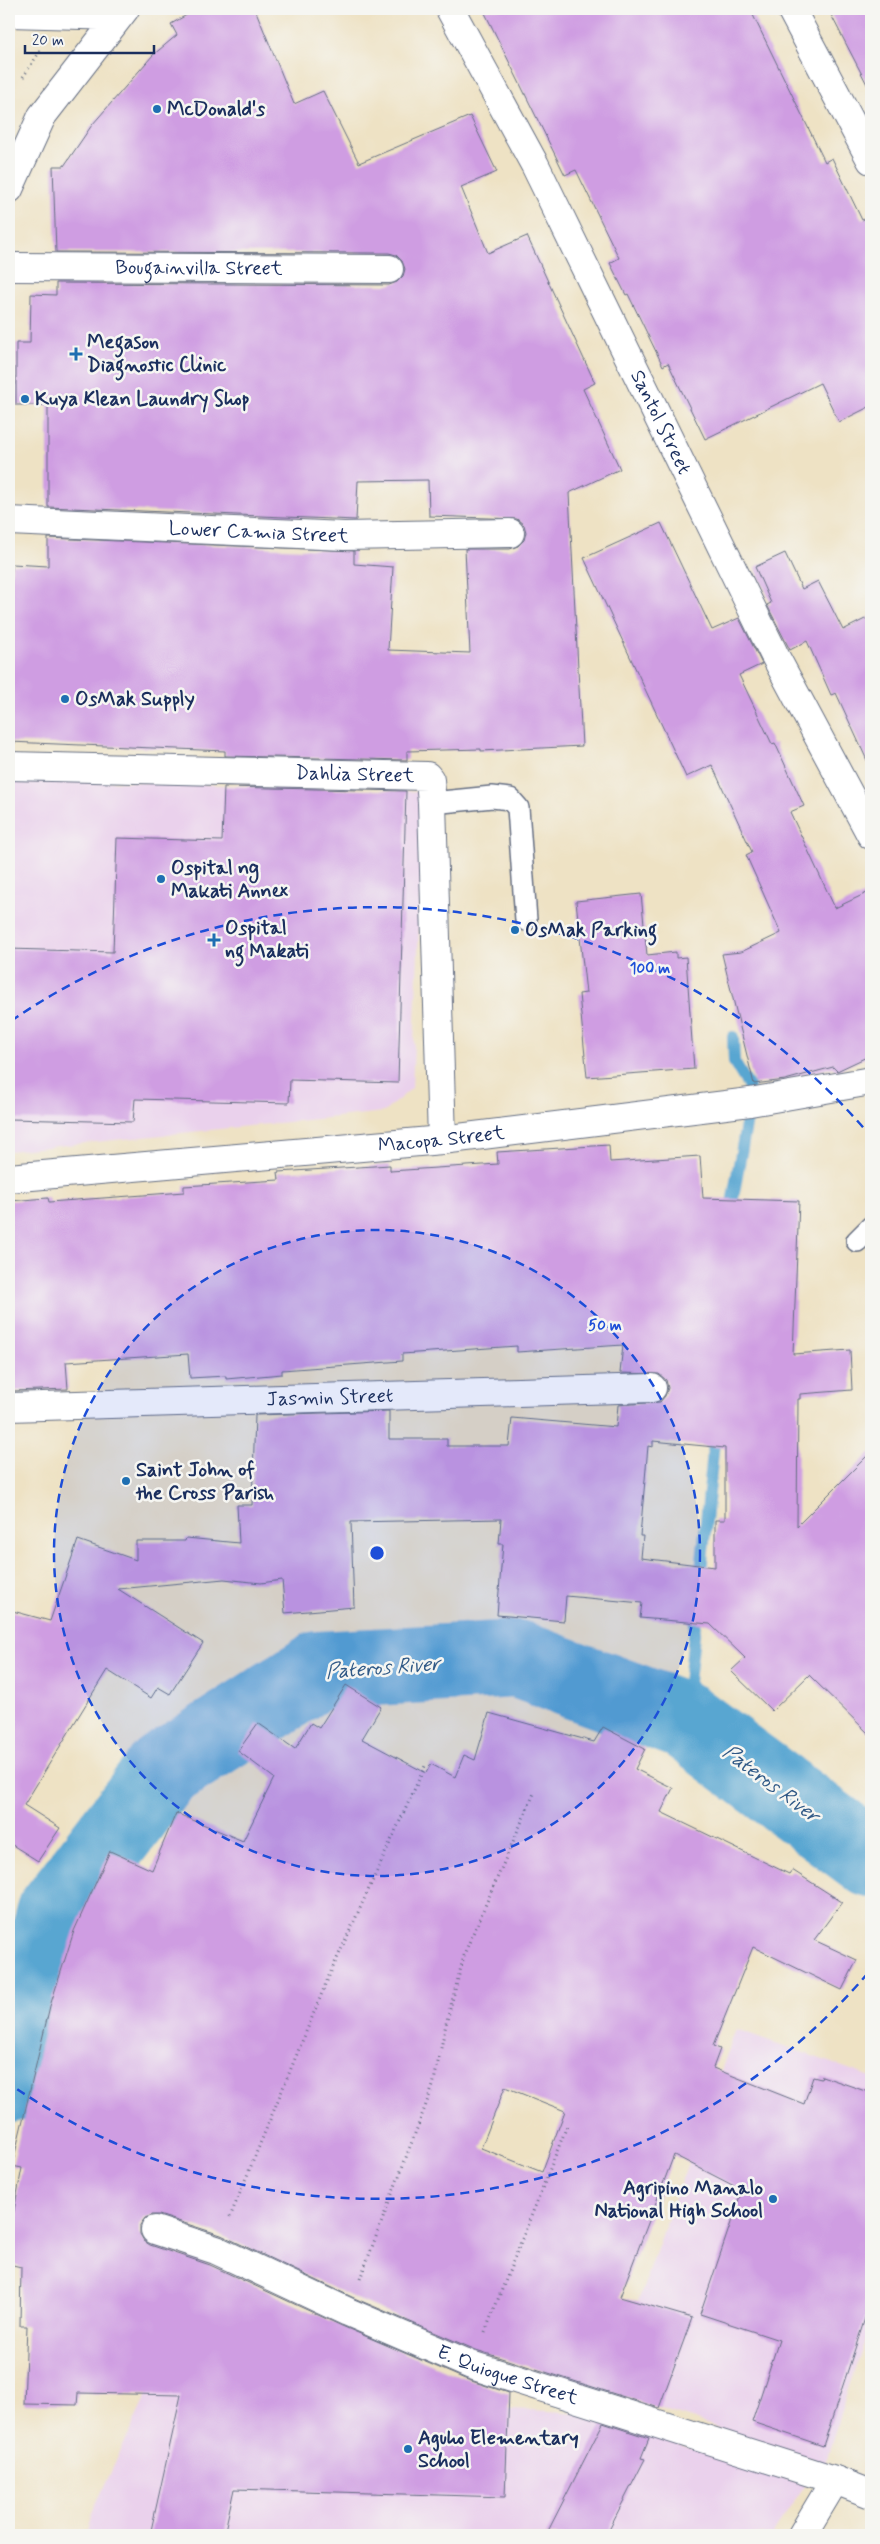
<svg xmlns="http://www.w3.org/2000/svg" width="880" height="2544" font-family="Mynerve,sans-serif">
<style>
.built{fill:#ead1ec}
.lines{fill:none;stroke-linecap:round;stroke-linejoin:round}
.stream{stroke:#58a6d1;stroke-width:12}
.river{stroke:#58a6d1;stroke-width:78}
.building{fill:#cf9de2;fill-rule:evenodd}
.lane-casing{stroke:#656e82;stroke-width:24}
.street-casing{stroke:#656e82;stroke-width:30}
.secondary-casing{stroke:#656e82;stroke-width:30}
.path{stroke:#656e82;stroke-width:3;stroke-dasharray:1 4;stroke-linecap:butt}
.lane{stroke:#fff;stroke-width:21}
.street{stroke:#fff;stroke-width:28}
.secondary{stroke:#fff;stroke-width:28}
.ring{fill:none;stroke:#1d4ed8;stroke-width:2.5;stroke-dasharray:9 6}
.poi-dot{fill:#1f6fb2;stroke:#f6f6f2;stroke-width:2}
.labels{text-anchor:middle;dominant-baseline:central;stroke-width:5;stroke-linejoin:round;paint-order:stroke}
.poi-label{font-size:20px;font-weight:bold;fill:#1b2f5e;stroke:#f6f6f2;text-anchor:start}
.street-label{font-size:20px;fill:#1b2f5e;stroke:#f6f6f2}
.water-label{font-size:21px;font-style:italic;fill:#305986;stroke:#f6f6f2}
.centre{fill:#1d4ed8;stroke:#f6f6f2;stroke-width:2.5}
.ring-label{font-size:15px;text-anchor:middle;font-weight:bold;fill:#1d4ed8;stroke:#f6f6f2;stroke-width:5;stroke-linejoin:round;paint-order:stroke}
</style>
<rect width="100%" height="100%" fill="#f6f6f2"/>
<filter id="ink" filterUnits="userSpaceOnUse"><feTurbulence type="fractalNoise" baseFrequency=".02" numOctaves="2"/><feDisplacementMap in="SourceGraphic" scale="10" xChannelSelector="R" yChannelSelector="G"/><feConvolveMatrix kernelMatrix="1 2 1 2 8 2 1 2 1" color-interpolation-filters="sRGB"/></filter>
<filter id="wash" filterUnits="userSpaceOnUse"><feTurbulence type="fractalNoise" baseFrequency=".0096" numOctaves="4" result="noise"/><feDisplacementMap in="SourceGraphic" scale="20" xChannelSelector="R" yChannelSelector="G"/><feGaussianBlur stdDeviation="1.12" result="paint"/><feColorMatrix in="noise" values="0 0 0 0 0 0 0 0 0 0 0 0 0 0 0 0 0 1.4 0 .05"/><feComposite in="paint" operator="in"/></filter>
<g filter="url(#wash)">
<rect width="100%" height="100%" fill="#eee2c4"/>
<!-- built -->
<path class="built" d="M9,778L425,792L412,1088L384,1112L9,1151Z
M736,2029L871,2077V2322L825,2463L606,2391Z
M150,2388L582,2413L805,2485L772,2535H86L91,2515Z"/>
<g class="lines">
<!-- stream -->
<path class="stream" d="M733,1037L734,1062L749,1087
M730,1215L748,1114
M700,1581L715,1432
M685,1721L697,1606"/>
<!-- river -->
<path class="river" d="M9,2084L56,1911L163,1771L319,1670L517,1659L685,1721L871,1859"/>
</g>
<g id="blocks">
<!-- building -->
<path class="building" d="M197,9H255L294,104L323,91L359,163L470,116L497,172L461,187L488,253L527,236L595,383L583,389L620,469L569,493L582,746L481,751V749L407,751V760L225,756V751L9,742V615L12,564L48,566V538L354,551V564L393,567L388,650L470,653L465,549H510L518,546L524,540L526,532L524,525L517,519L429,516L428,480L358,481L356,520L48,507V405H16V343H30L31,294L56,295V283L389,285L397,282L403,276L405,269L402,261L396,255L389,253L56,252L53,166H64L92,125L153,55L177,35L171,24Z
M483,9H750L825,162L832,158L862,220L871,216V406L839,422L820,383L705,439L668,363L663,366L628,294L626,295L610,263L619,258L576,170L565,175Z
M828,9H871V92Z
M661,523L712,630L739,618L762,664L739,675L772,744L775,743L804,806L790,812L835,908L871,891V1055L837,1071L833,1067L785,1080L754,1084L722,954L741,952L781,933L746,855L752,852L712,765L686,777L584,558Z
M785,553L802,589L818,581L843,630L871,616V769L836,693L831,695L807,641L790,650L767,605L771,603L755,567Z
M224,787L406,791L398,1083L290,1080L289,1103L135,1099L133,1122L10,1119L9,949L113,952L117,838L222,841Z
M641,894L647,955L676,952V958L686,957L694,1069L587,1077L579,994L586,993L576,901Z
M609,1145L610,1162L700,1156L703,1198L799,1201L793,1354L850,1350L852,1390L800,1394V1399H798L797,1526L871,1452V1736L809,1675L772,1711L731,1671L745,1658L710,1624L640,1618L642,1603L566,1596L564,1621L497,1615L503,1544H499L501,1519L351,1522L354,1607L285,1613L282,1580L261,1583L224,1579L118,1589L203,1643L170,1694L158,1687L151,1698L107,1670L24,1805L60,1828L38,1861L9,1843V1610L50,1621L78,1540L136,1560V1541H185L186,1538L239,1543L237,1505H252L255,1415L389,1411V1439H447V1446H509L512,1418L616,1427L618,1405L660,1402L665,1396L668,1388L666,1380L659,1374L620,1373L623,1345L517,1352V1346L402,1354V1361L282,1370V1374L226,1379V1376L190,1378L188,1354L66,1362L68,1389L12,1391L9,1339V1201L48,1198L49,1202L184,1192V1186L279,1180L278,1172L390,1165V1171L498,1164L497,1152ZM653,1441L725,1448V1520H715V1567L641,1558L643,1536H640L648,1446L653,1447Z
M346,1685L381,1707L362,1739L426,1773L431,1764L455,1777L464,1755L475,1760L489,1713L594,1742L603,1727L645,1749L635,1769L673,1788L661,1812L789,1874L792,1870L842,1902L814,1940L857,1960L842,1990L753,1947L713,2046L720,2049L713,2068L804,2104L813,2077L821,2079L822,2076L871,2093V2300L823,2446L752,2422L779,2340L700,2314L742,2190L674,2155L620,2297L692,2318L659,2408L476,2350L354,2298L221,2235L159,2215H152L145,2218L140,2225V2234L144,2241L150,2245L210,2265L342,2326L465,2379L509,2393L505,2497L234,2489L224,2535H150L181,2395L78,2393L77,2405L24,2404L27,2326H20L21,2267L9,2264V2237L22,2168L12,2166L50,2006L74,1931L110,1851L152,1870L176,1813L243,1841L274,1778L238,1751L258,1723L295,1749L311,1723L319,1728ZM505,2087L565,2111L542,2172L481,2148Z
M603,2423L649,2438L641,2458L645,2459L606,2535H546Z"/>
</g>
</g>
<g filter="url(#ink)">
<use href="#blocks" fill-opacity="0" stroke="#656e82" stroke-width="1"/>
<g class="lines">
<defs>
<path id="lane" d="M432,803L492,797L510,799L518,808L526,920
M857,1241L871,1227"/>
<g id="street">
<path id="s1" d="M450,9L535,165L774,654L871,835"/>
<path d="M791,9L871,160"/>
<path id="s2" d="M9,267L389,269"/>
<path id="s3" d="M9,521L344,536L510,533"/>
<path id="s4" d="M9,766L427,776L430,780L432,803L442,1140"/>
<path id="s5" d="M9,1178L442,1140L750,1102L871,1081"/>
<path id="s6" d="M9,1407L652,1388"/>
<path id="s7" d="M155,2230L216,2250L348,2312L471,2365L835,2480L871,2494"/>
<path d="M802,2535L835,2480"/>
</g>
<path id="secondary" d="M9,13L118,16
M9,189L42,116L125,9"/>
</defs>
<!-- lane casing -->
<use href="#lane" class="lane-casing"/>
<!-- street casing -->
<use href="#street" class="street-casing"/>
<!-- secondary casing -->
<use href="#secondary" class="secondary-casing"/>
<!-- path -->
<path class="path" d="M23,77L40,51
M230,2217L329,1976L426,1764
M360,2279L433,2086L446,2024L465,1952L535,1791
M485,2332L567,2126"/>
<!-- lane -->
<use href="#lane" class="lane"/>
<!-- street -->
<use href="#street" class="street"/>
<!-- secondary -->
<use href="#secondary" class="secondary"/>
</g>
</g>
<!-- distance rings -->
<circle cx="377" cy="1553" r="323" fill="#1d4ed8" fill-opacity=".12"/>
<g class="ring">
<circle cx="377" cy="1553" r="323"/>
<path d="M868 1973A646 646 0 0 1 11 2085M11 1021A646 646 0 0 1 868 1133"/>
</g>
<!-- markers -->
<g class="poi-dot">
<circle cx="157" cy="109" r="5"/>
<path d="M73.5 346.5h5v5h5v5h-5v5h-5v-5h-5v-5h5z"/>
<circle cx="25" cy="399" r="5"/>
<circle cx="65" cy="699" r="5"/>
<circle cx="161" cy="879" r="5"/>
<circle cx="515" cy="930" r="5"/>
<path d="M211.5 932.5h5v5h5v5h-5v5h-5v-5h-5v-5h5z"/>
<circle cx="126" cy="1481" r="5"/>
<circle cx="773" cy="2199" r="5"/>
<circle cx="408" cy="2449" r="5"/>
</g>
<g class="labels">
<!-- poi labels -->
<g class="poi-label">
<text x="167" y="109">McDonald's</text>
<text x="87" y="342">Megason<tspan x="87" dy="23">Diagnostic Clinic</tspan></text>
<text x="35" y="399">Kuya Klean Laundry Shop</text>
<text x="75" y="699">OsMak Supply</text>
<text x="171" y="868">Ospital ng<tspan x="171" dy="23">Makati Annex</tspan></text>
<text x="225" y="928">Ospital<tspan x="225" dy="23">ng Makati</tspan></text>
<text x="525" y="930">OsMak Parking</text>
<text x="136" y="1470">Saint John of<tspan x="136" dy="23">the Cross Parish</tspan></text>
<text x="763" y="2188" text-anchor="end">Agripino Manalo<tspan x="763" dy="23">National High School</tspan></text>
<text x="418" y="2438">Aguho Elementary<tspan x="418" dy="23">School</tspan></text>
</g>
<!-- street labels -->
<g class="street-label">
<text stroke="none"><textPath href="#s2" startOffset="190">Bougainvilla Street</textPath></text>
<text stroke="none"><textPath href="#s1" startOffset="464">Santol Street</textPath></text>
<text stroke="none"><textPath href="#s3" startOffset="250">Lower Camia Street</textPath></text>
<text stroke="none"><textPath href="#s4" startOffset="346">Dahlia Street</textPath></text>
<text stroke="none"><textPath href="#s5" startOffset="434">Macopa Street</textPath></text>
<text stroke="none"><textPath href="#s6" startOffset="321">Jasmin Street</textPath></text>
<text stroke="none"><textPath href="#s7" startOffset="382">E. Quiogue Street</textPath></text>
</g>
<!-- water labels -->
<g class="water-label">
<text transform="translate(383 1668) rotate(-4)">Pateros River</text>
<text transform="translate(771 1784) rotate(37)">Pateros River</text>
</g>
</g>
<circle cx="377" cy="1553" r="8" class="centre"/>
<g class="ring-label">
<text x="650" y="973">100 m</text>
<text x="605" y="1330">50 m</text>
</g>
<!-- margin -->
<rect width="880" height="2544" fill="none" stroke="#f6f6f2" stroke-width="30"/>
<!-- scale -->
<path d="M25 45v8h129v-8" fill="none" stroke="#1b2f5e" stroke-width="2.5"/>
<text x="32" y="45" font-size="15" fill="#1b2f5e" stroke="#f6f6f2" stroke-width="4" paint-order="stroke">20 m</text>
</svg>
